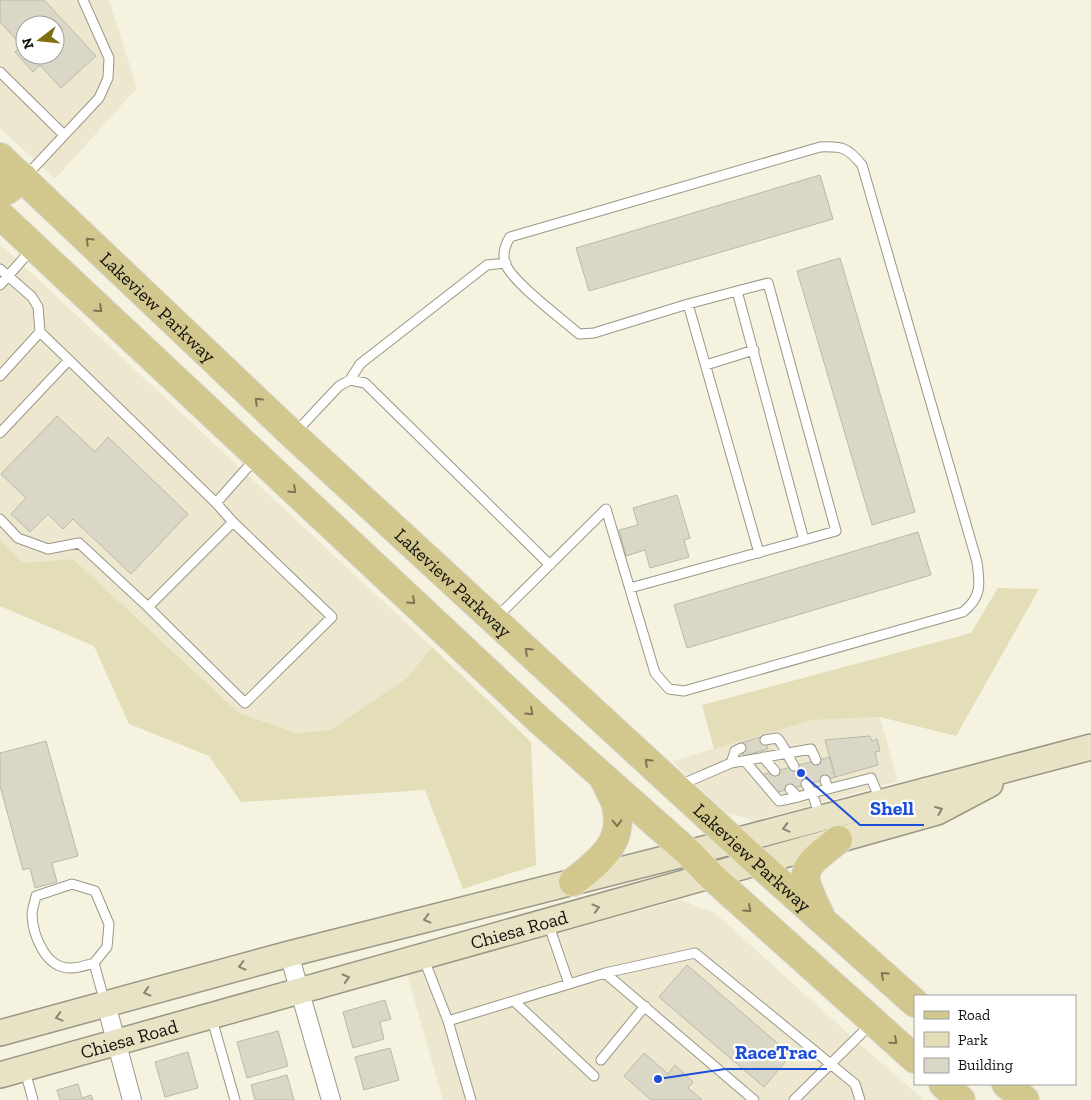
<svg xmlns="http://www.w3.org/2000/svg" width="1091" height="1100" font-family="'Zilla Slab',serif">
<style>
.built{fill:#ece7ce;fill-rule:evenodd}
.green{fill:#e3ddb8}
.building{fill:#dad7c6;stroke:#bbb8a8;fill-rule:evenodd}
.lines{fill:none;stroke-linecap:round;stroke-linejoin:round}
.lane-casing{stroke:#9a9787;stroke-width:11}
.street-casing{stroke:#9a9787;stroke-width:20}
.secondary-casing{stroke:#9a9787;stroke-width:28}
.primary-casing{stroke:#d9d9d8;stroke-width:30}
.lane{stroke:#fff;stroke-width:9}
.street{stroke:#fff;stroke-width:18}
.secondary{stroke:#e8e3c5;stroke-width:25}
.primary{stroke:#d2c78c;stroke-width:28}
.oneway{stroke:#7c7552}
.oneway2{stroke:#888472}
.labels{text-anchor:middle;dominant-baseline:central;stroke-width:4.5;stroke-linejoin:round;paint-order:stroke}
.street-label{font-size:19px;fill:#12110c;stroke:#fff}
.leader{fill:none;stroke:#1d4ed8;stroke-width:2}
.callout-dot{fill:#1d4ed8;stroke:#fff;stroke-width:2}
.callout-label{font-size:20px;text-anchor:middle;font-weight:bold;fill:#1d4ed8;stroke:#fff;stroke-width:4.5;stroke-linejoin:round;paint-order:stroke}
</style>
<rect width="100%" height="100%" fill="#f5f2e0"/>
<!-- built -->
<path class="built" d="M0,0H109L137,88L55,179L0,128ZM25,25H55V55H25Z
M0,244L432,647L407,678L330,730L297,733L239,713L73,559L23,563L0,540Z
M880,717L898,781L754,821L725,812L672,761L813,720Z
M680,900L715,913L863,1047L924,1100H443L407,974Z"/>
<!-- green -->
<path class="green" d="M0,540L23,563L73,559L239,713L297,733L330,730L407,678L432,647L531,742L536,865L463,889L425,790L241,802L209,756L129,724L94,646L0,606Z
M998,588L1039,589L956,736L880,717L813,720L714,749L702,705L971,633Z"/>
<!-- building -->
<path class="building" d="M0,0H44L96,56L61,88L40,65L33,72L15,52L22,46L0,22ZM25,25H55V55H25Z
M820,175L833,219L589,291L576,248Z
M840,258L915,512L872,525L797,271Z
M57,416L95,452L108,437L188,514L131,574L73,519L63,529L48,514L30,532L11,514L26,498L1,474Z
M677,495L690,538L684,540L689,557L650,568L645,550L626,556L619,530L638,525L633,508Z
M918,532L931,575L687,648L674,605Z
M764,736L768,749L744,756L740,743Z
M870,736L872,741L877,739L880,751L875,752L878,765L835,777L825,740Z
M46,741L78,856L52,863L57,882L35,888L30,868L23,870L0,786V753Z
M830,757L835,777L778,792L761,775Z
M687,965L791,1055L764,1087L659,997Z
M385,1000L391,1019L380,1022L384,1039L353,1048L343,1012Z
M278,1031L288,1066L247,1078L237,1042Z
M390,1048L399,1080L364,1090L355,1057Z
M188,1052L198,1088L165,1097L155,1062Z
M644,1053L668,1074L675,1065L693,1082L688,1088L702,1100H651L624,1076Z
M287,1075L294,1100H255L251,1085Z
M78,1084L82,1098L91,1095L93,1100H60L57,1090Z"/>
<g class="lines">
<defs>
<path id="lane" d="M0,72L64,135
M26,176L99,98L108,78L109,58L83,0
M0,269L32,297L38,307L40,332L69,360L0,433
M0,285L31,250
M737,291L768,283L836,531L804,540
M688,304L759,553
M69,360L216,503
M706,365L754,350
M0,376L40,332
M350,380L360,364L487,265L506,263
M295,433L339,386L350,380L365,383L550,565
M0,519L18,538L48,549L79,543L148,607L233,522L216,503L255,459
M148,607L245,703L332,617L233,522
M496,618L606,509L655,673L669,689L684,691L963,612C982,597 980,584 977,562L862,165C848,148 843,146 820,147L510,237C505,245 502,253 505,263C512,282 562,319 579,334L594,333L688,304L737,291L804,540L630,588
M765,740L777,738C784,745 788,757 794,766
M763,757L775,771
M745,761L779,801L798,797
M731,763L735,751L741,748
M806,784L812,793L828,789L825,780
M680,785L731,763L811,749L816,760
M790,789L798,797L812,793L820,816
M828,789L871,778L881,802
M548,923L569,984
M423,957L448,1021L605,973L754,1100
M94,963C87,965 78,968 71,968C46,969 33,936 32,915C32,909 35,902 36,896L72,884L95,891L109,924L107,947L94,963L105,1003
M605,973L695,953L855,1084L860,1100
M514,1001L594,1076
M211,1016L235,1100
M448,1021L471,1100
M601,1060L645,1006
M25,1071L33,1100
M794,1100L871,1024"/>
<path id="street" d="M289,954L331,1100
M106,1004L132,1100"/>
<g id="secondary">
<path d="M0,1033L289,954L735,841L1091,747"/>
<path id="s1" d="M0,1075L937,812L990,784"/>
</g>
<g id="primary">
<path id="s2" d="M0,157L293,435L758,863L915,1003"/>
<path d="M0,190L6,191L24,178"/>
<path d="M0,215L539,720L689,853L711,876L915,1059"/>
<path d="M573,882C600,860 627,842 615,802C612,795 608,788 605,781"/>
<path d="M820,915C798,870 800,870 838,840"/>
<path d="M943,1084L961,1100"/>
<path d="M1006,1084L1025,1100"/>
</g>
</defs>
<!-- lane casing -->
<use href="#lane" class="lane-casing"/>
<!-- street casing -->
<use href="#street" class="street-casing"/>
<!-- secondary casing -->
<use href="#secondary" class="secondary-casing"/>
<!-- primary casing -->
<use href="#primary" class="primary-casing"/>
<!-- lane -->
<use href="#lane" class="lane"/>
<!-- street -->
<use href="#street" class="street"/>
<!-- secondary -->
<use href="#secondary" class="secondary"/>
<!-- primary -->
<use href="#primary" class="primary"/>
</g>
<!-- one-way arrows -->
<defs><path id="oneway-chevron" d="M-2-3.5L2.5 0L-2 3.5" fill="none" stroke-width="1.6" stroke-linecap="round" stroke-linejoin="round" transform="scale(1.25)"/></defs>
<g class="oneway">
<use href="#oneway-chevron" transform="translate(89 241) rotate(-136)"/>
<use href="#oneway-chevron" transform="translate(99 309) rotate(43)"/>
<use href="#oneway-chevron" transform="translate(258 401) rotate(-136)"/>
<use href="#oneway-chevron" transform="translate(293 490) rotate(43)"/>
<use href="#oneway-chevron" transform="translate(412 601) rotate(43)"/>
<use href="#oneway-chevron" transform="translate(528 651) rotate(-137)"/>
<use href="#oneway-chevron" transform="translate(530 712) rotate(43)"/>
<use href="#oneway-chevron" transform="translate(648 762) rotate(-137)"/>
<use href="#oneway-chevron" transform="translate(617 823) rotate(89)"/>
<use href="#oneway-chevron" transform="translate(748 909) rotate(42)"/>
<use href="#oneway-chevron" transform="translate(884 975) rotate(-138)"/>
<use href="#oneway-chevron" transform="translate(894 1041) rotate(41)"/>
</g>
<g class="oneway2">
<use href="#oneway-chevron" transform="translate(939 810) rotate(-23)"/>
<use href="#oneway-chevron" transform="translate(786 828) rotate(165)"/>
<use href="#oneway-chevron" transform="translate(596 908) rotate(-16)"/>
<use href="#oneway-chevron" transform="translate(427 919) rotate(166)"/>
<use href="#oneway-chevron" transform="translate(242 966) rotate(165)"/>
<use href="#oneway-chevron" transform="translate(346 978) rotate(-16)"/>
<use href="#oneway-chevron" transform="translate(147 992) rotate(165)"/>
<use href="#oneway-chevron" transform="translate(59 1017) rotate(165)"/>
</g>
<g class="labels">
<!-- street labels -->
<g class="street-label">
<text stroke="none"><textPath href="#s2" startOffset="218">Lakeview Parkway</textPath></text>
<text stroke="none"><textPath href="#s2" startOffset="622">Lakeview Parkway</textPath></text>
<text stroke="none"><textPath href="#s2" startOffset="1028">Lakeview Parkway</textPath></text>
<text stroke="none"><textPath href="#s1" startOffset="539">Chiesa Road</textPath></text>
<text stroke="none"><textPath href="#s1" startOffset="134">Chiesa Road</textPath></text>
</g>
</g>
<!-- callouts -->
<path class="leader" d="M801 773L860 825H924M658 1079L725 1069H827"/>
<g class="callout-dot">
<circle cx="801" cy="773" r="5"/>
<circle cx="658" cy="1079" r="5"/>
</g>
<g class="callout-label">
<text x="892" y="815">Shell</text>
<text x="776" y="1059">RaceTrac</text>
</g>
<!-- legend -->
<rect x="914" y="995" width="162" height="90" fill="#ffffff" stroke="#a0a09e"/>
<rect x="924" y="1011" width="25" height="8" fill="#d2c78c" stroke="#a0a09e"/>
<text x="958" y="1020" font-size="15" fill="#12110c">Road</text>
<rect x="924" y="1032" width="25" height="15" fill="#e3ddb8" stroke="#a0a09e"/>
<text x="958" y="1045" font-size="15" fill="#12110c">Park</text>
<rect x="924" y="1058" width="25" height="15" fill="#dad7c6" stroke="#a0a09e"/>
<text x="958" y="1070" font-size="15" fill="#12110c">Building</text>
<!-- north arrow -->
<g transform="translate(40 40) rotate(254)"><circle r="24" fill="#ffffff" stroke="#a0a09e"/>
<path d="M0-4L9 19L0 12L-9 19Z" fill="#7f6f0e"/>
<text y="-8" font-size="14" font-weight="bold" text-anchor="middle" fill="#12110c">N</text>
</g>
</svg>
